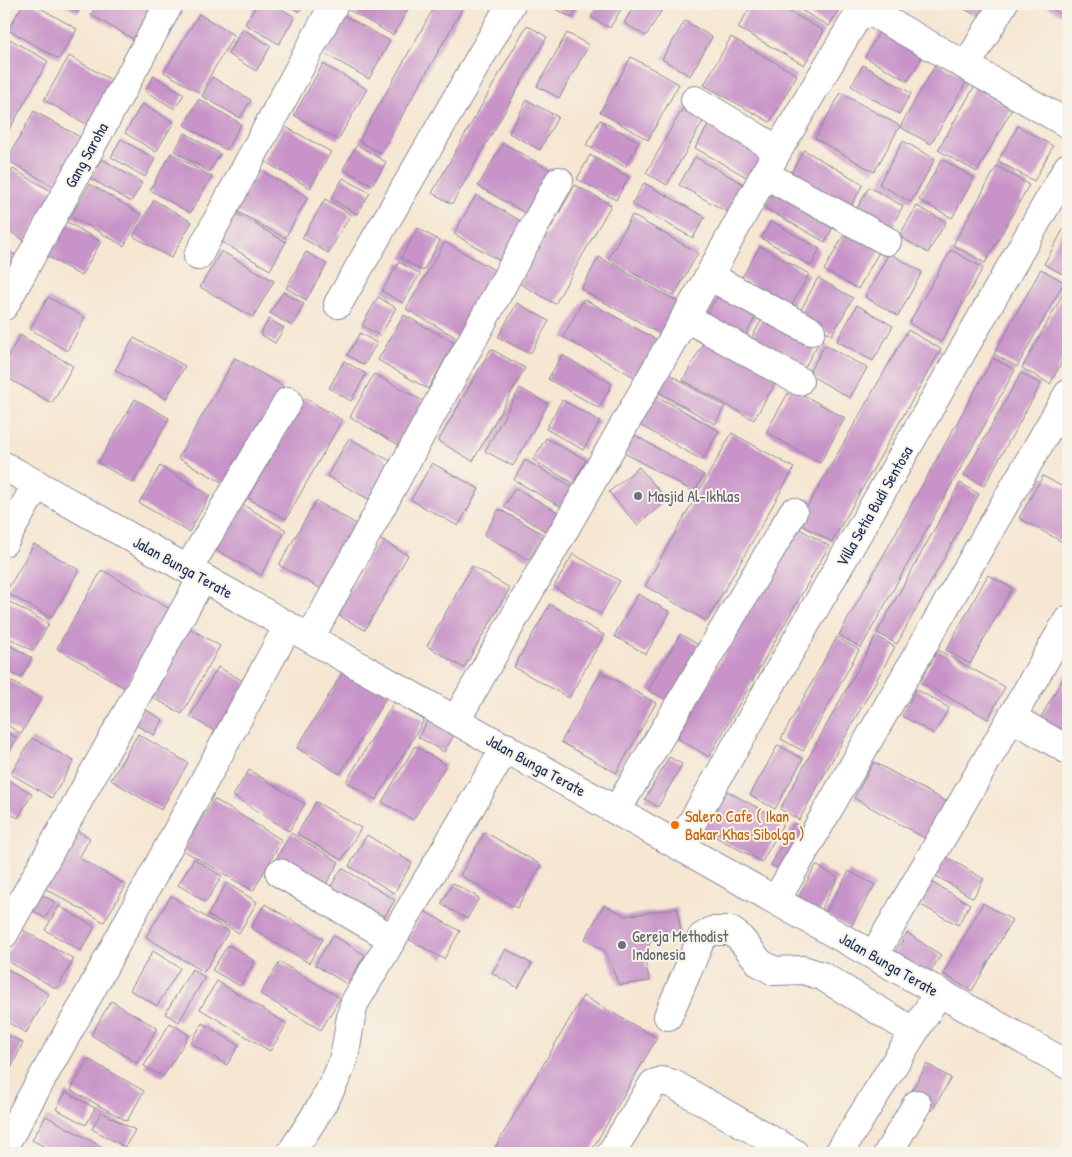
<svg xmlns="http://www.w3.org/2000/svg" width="1072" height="1157" font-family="'Patrick Hand',sans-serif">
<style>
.building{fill:#c793c8}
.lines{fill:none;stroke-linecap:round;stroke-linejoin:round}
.minor-casing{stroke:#888a98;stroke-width:30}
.minor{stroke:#fff;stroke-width:28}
.worship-dot{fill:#6b7280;stroke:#f7f3e8;stroke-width:2}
.food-dot{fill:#e8710a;stroke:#f7f3e8;stroke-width:2}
.labels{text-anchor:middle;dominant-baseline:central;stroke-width:4;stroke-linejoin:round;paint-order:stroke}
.street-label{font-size:16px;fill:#1b2f5e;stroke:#f7f3e8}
.worship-label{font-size:16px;fill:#5b616d;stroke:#f7f3e8;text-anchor:start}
.food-label{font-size:16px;fill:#c56008;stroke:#f7f3e8;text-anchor:start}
</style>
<rect width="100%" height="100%" fill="#f7f3e8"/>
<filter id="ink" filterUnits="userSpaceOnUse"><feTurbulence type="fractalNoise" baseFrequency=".02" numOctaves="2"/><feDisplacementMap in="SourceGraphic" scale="10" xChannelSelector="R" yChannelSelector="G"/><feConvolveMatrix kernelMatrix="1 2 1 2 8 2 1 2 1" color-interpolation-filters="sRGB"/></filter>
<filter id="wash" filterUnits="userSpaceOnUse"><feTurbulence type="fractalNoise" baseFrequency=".0096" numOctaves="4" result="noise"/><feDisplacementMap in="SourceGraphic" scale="20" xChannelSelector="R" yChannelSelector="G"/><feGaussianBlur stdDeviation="1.12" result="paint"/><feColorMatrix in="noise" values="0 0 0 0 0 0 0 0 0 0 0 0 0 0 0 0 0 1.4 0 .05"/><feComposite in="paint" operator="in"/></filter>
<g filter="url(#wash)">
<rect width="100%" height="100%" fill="#f6e6d2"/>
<g id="blocks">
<!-- building -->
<path class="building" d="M23,4H33L77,29L59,59L8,30Z
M61,4H83L78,13Z
M97,4H155L135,40L91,15Z
M257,4H273L295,17L279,44L245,24Z
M286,4H304L299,12Z
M350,4H406L410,6L393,35L347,9Z
M436,4H465L381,153L359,141Z
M546,4H580L572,18Z
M599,4H624L610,28L591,17Z
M635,4H655L663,8L646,36L624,23Z
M752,4H776L824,31L804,65L738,28Z
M790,4H842L829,26Z
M955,4H992L983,19Z
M1050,4H1068V18L1048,7Z
M199,14L234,35L200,93L164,72Z
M343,15L390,41L369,79L322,52Z
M685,21L712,37L690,76L662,59Z
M527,25L547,37L452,204L432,193Z
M243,29L271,46L256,71L228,54Z
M881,29L924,54L908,81L865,57Z
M567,33L589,45L559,98L537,86Z
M4,36L48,61L4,139Z
M731,37L797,75L770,122L704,85Z
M69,56L120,85L95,129L44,100Z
M631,57L679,84L648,140L600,112Z
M937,62L968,79L931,144L900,127Z
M323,64L367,89L338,140L294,115Z
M863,65L911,93L899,114L851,86Z
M154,76L184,94L175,109L145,91Z
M212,77L251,100L240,118L202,96Z
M974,87L1012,109L977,172L938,150Z
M841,93L900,126L874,172L815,138Z
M199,99L241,124L226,150L184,125Z
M527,100L558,117L540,150L509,133Z
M142,104L174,122L156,152L125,133Z
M684,106L705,118L667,185L646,173Z
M34,111L80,137L53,186L7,160Z
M600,120L639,142L625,167L586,145Z
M709,124L763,155L750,179L695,148Z
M284,126L331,152L310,188L264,161Z
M1018,126L1053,146L1034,181L998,161Z
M185,133L220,154L209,172L174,151Z
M121,139L155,159L145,177L111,157Z
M903,141L935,159L911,202L879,184Z
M503,143L554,172L530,216L478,186Z
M357,145L386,162L372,185L343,169Z
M804,150L863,184L848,212L788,178Z
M171,153L212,177L190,213L150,190Z
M590,155L629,177L616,200L577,179Z
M695,157L747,186L731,214L679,185Z
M102,159L142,183L131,202L90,178Z
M942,159L974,178L952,218L919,200Z
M997,166L1029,185L985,263L953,245Z
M13,169L53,192L25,241L4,228V185Z
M260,170L308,197L285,238L236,211Z
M343,178L370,193L357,214L331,199Z
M644,183L705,217L693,238L632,204Z
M90,184L142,215L124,246L71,216Z
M575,185L611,205L555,304L519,283Z
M869,187L903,206L889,231L855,212Z
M775,189L835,223L825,242L765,208Z
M476,195L524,223L502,262L454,234Z
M325,199L351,214L328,253L302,238Z
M154,200L192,222L171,258L133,236Z
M917,206L946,222L928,253L899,236Z
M237,214L286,242L270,270L222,242Z
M632,215L698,253L674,296L608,259Z
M64,220L101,242L81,276L44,254Z
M771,221L820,249L811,266L761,238Z
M1068,221V277L1044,264Z
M418,228L440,241L423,271L401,258Z
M848,228L882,247L858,289L824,270Z
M445,242L498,272L459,339L406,309Z
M760,246L809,274L790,308L741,279Z
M4,249L21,258L4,288Z
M951,250L983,268L941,342L909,323Z
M221,251L274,281L253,317L200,287Z
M306,252L327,264L306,300L286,288Z
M889,253L922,272L898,316L865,297Z
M599,257L682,304L664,336L581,289Z
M399,262L420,274L403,303L382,291Z
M1041,269L1064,282L1017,367L994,354Z
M818,278L853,298L832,335L798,315Z
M1068,285V350L1050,384L1022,368Z
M283,292L304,304L292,326L270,313Z
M720,292L758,313L742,341L704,319Z
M48,297L85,318L67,351L30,329Z
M378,297L396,308L380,336L362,325Z
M584,299L657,340L636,378L563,337Z
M517,303L549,321L530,354L498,337Z
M857,305L893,326L873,361L837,341Z
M766,312L819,342L800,376L747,346Z
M404,315L454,343L428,389L378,360Z
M269,319L284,328L275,343L260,334Z
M908,330L941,349L832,542L798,523Z
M360,333L377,343L364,365L347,355Z
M709,333L781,373L754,420L683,380Z
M20,335L73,366L52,403L4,376V364Z
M134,338L185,366L166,399L115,370Z
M825,345L867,368L850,398L808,374Z
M491,349L525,368L473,461L438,441Z
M562,355L612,384L599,408L548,379Z
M235,358L283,386L227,485L178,458Z
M993,358L1015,370L861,648L839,635Z
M344,361L366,374L351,401L329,388Z
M1021,373L1041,384L984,486L964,475Z
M374,374L427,403L402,447L350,417Z
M669,374L725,406L715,424L658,392Z
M520,388L548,404L513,466L485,451Z
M791,388L845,418L820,463L766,432Z
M653,394L719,431L702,460L636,423Z
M305,398L342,420L286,519L248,498Z
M135,399L169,418L133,483L98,463Z
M562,400L600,421L583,450L546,429Z
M631,433L704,475L694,492L621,451Z
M732,433L794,468L707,621L645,586Z
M349,438L394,463L372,501L327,476Z
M546,438L586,460L573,483L533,460Z
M525,460L575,488L563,508L514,480Z
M432,463L479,489L458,526L411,500Z
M160,466L210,495L189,532L139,503Z
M639,467L667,500L637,525L609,492Z
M1043,476L1068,490V545L1019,518Z
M960,483L979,494L897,644L877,633Z
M515,488L560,513L549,533L504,507Z
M233,499L286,530L261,575L207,545Z
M316,501L365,529L328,593L279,565Z
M499,509L543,534L529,560L484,535Z
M796,527L829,546L709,757L677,738Z
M379,539L408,555L365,630L336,614Z
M34,544L79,570L51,618L6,592Z
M573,554L620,581L601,614L554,587Z
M472,566L510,588L464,668L427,646Z
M102,570L170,609L125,688L57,648Z
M988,575L1012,588L970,664L946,650Z
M638,594L670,612L646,654L614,636Z
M4,599L49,624L33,651L4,635Z
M550,604L604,635L569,698L514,667Z
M182,624L220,646L182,714L143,692Z
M680,634L707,650L675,705L648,690Z
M876,636L895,647L799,820L780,809Z
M837,637L859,650L803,751L781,739Z
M4,642L32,658L21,678L4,669Z
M938,650L1005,687L988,719L920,682Z
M349,662L392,688L340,774L297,748Z
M218,667L247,683L218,733L190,716Z
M601,672L656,703L616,773L561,742Z
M1066,673L1068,674V741L1037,724Z
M4,677L41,699L21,734L4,723Z
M916,689L949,708L934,734L902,716Z
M394,702L424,720L376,800L346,782Z
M143,708L163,720L154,735L134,724Z
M433,712L458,728L444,752L418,737Z
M4,731L17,738L4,760Z
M138,734L188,763L161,810L111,780Z
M32,738L74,761L52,798L11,774Z
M778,745L803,759L775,809L750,795Z
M415,746L446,765L413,820L382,802Z
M669,757L682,764L658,807L645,799Z
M874,762L947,802L926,839L854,798Z
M249,770L305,804L289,831L233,796Z
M4,777L32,794L18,818L4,810Z
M725,790L784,822L762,862L703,830Z
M214,799L282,840L253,891L183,850Z
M316,802L361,828L342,860L297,834Z
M794,823L811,833L788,874L771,865Z
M74,829L90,838L79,858L126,885L104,922L41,886Z
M485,832L541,865L517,908L460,875Z
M291,833L339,862L321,893L273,864Z
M367,835L412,863L394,893L349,866Z
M945,856L984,879L973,898L933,874Z
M194,859L222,876L206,902L178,885Z
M816,865L838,878L817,916L795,903Z
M342,868L395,900L378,927L325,896Z
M849,871L875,885L850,928L825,914Z
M927,880L970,904L958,925L915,902Z
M227,883L257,902L239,933L208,915Z
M453,883L479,898L467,919L441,904Z
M34,890L55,902L45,918L25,906Z
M171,896L229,931L204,972L146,937Z
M983,903L1012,920L972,991L943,974Z
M265,904L323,939L309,963L251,928Z
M604,905L626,916L677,908L681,933L652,940L643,955L650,981L619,985L605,951L585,939Z
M59,906L95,927L81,951L45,930Z
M424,911L460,931L444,959L408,939Z
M21,929L74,959L57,989L4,959Z
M907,933L941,955L924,982L890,960Z
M333,935L365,955L347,984L315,965Z
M228,945L255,961L240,986L212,970Z
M506,949L532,964L518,988L492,973Z
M153,951L180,968L157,1006L130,990Z
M280,962L340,998L321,1030L260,994Z
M4,967L49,994L26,1033L4,1020Z
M192,969L205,977L179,1022L165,1014Z
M217,981L287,1024L270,1051L200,1009Z
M583,996L657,1038L590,1153H492Z
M111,1001L157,1028L137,1063L91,1035Z
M170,1023L189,1035L163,1077L144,1066Z
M202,1023L239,1045L227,1065L191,1043Z
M4,1033L23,1043L6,1079L4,1078Z
M88,1059L144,1091L127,1121L71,1090Z
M927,1064L951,1078L932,1111L908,1097Z
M66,1092L95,1108L86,1125L56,1109Z
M101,1112L135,1130L125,1147L92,1129Z
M46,1116L113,1153H56L32,1140Z"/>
</g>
</g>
<g filter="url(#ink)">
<use href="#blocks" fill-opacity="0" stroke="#888a98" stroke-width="1"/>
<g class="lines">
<defs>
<path id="minor" d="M967,65L1003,4
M695,100L778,150
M766,175L887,241
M198,256L334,4
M709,276L811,331
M338,304L511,4
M4,306L169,4
M685,317L799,381
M4,466L1068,1065
M4,542L37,484
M188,569L288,401
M310,638L559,181
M1013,718L1068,750
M456,720L709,276L778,150L855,20L860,15L873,13L1068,124
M617,810L793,512
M679,845L1068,167
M280,873L391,938
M776,900L1068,394
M4,934L202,578
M874,955L1068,620
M668,1016L702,937L712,931H731L739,937L760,963L774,971L803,970L822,976L914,1032
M4,1146L76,1018L288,626
M291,1153C308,1127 328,1098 340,1069C349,1048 347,1024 355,1002L506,747
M611,1153L653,1084L662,1081L673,1084L794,1153
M839,1153L939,992
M888,1153L917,1104"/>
</defs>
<!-- minor casing -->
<use href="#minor" class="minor-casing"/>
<!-- minor -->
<use href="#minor" class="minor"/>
</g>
</g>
<!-- markers -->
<g class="worship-dot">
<circle cx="638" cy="496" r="5"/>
<circle cx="622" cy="945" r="5"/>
</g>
<circle class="food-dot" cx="675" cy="825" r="5"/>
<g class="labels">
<!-- street labels -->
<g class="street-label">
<text transform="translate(86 155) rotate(-61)">Gang Saroha</text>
<text transform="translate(874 506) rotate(-60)">Villa Setia Budi Sentosa</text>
<text transform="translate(183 567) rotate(29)">Jalan Bunga Terate</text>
<text transform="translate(536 765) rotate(29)">Jalan Bunga Terate</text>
<text transform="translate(889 964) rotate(30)">Jalan Bunga Terate</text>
</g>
<!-- worship labels -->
<g class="worship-label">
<text x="648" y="496">Masjid Al-Ikhlas</text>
<text x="632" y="936">Gereja Methodist<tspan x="632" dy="18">Indonesia</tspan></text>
</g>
<!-- food labels -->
<g class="food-label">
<text x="685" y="816">Salero Cafe ( Ikan<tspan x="685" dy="18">Bakar Khas Sibolga )</tspan></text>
</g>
</g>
<!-- margin -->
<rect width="1072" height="1157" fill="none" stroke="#f7f3e8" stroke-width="20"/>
</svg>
